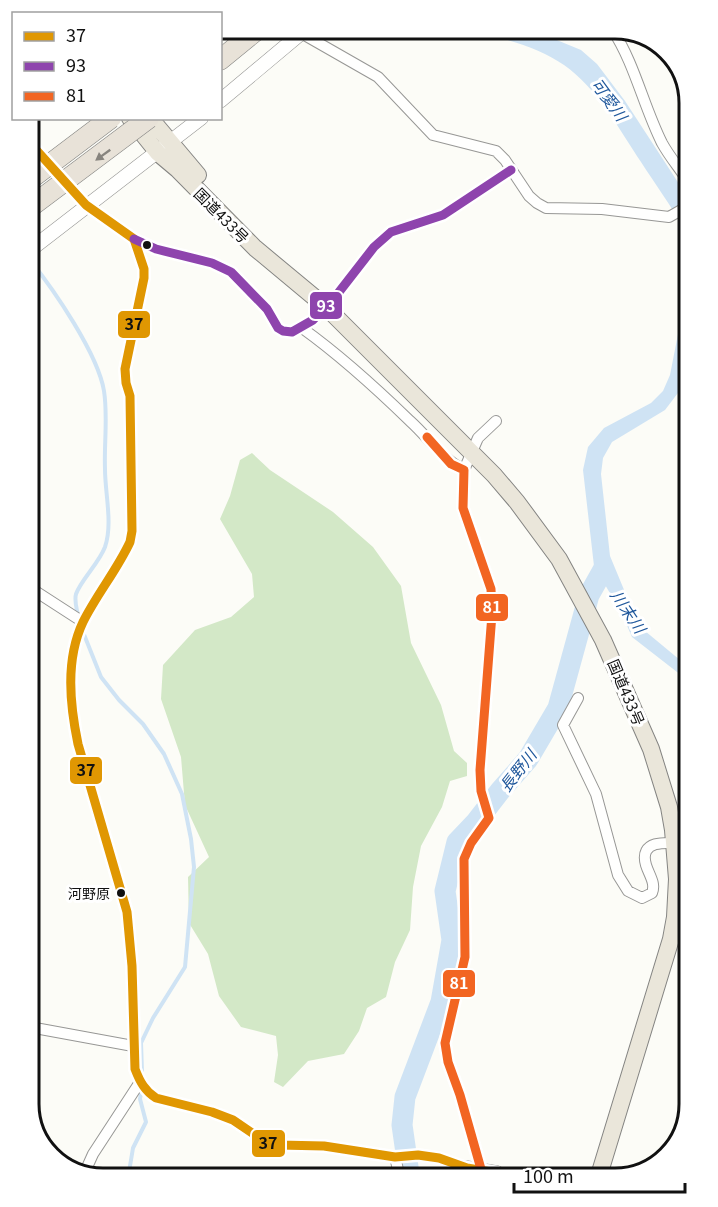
<svg xmlns="http://www.w3.org/2000/svg" width="718" height="1207" font-family="Georgia,'Noto Sans JP',serif">
<style>
.forest{fill:#d3e8c7}
.water{fill:#cfe3f4}
.lines{fill:none;stroke-linecap:round;stroke-linejoin:round}
.stream{stroke:#cfe3f4;stroke-width:4}
.river{stroke:#cfe3f4;stroke-width:21}
.minor-casing{stroke:#979795;stroke-width:12}
.tertiary-casing{stroke:#979795;stroke-width:15}
.trunk-casing{stroke:#848482;stroke-width:18}
.motorway-casing{stroke:#848482;stroke-width:21}
.minor{stroke:#fffffe;stroke-width:10}
.tertiary{stroke:#fffffe;stroke-width:14}
.trunk{stroke:#eae6da;stroke-width:16}
.motorway{stroke:#e8e2d8;stroke-width:20}
.motorway-bridge-casing{stroke:#848482;stroke-width:21;stroke-linecap:butt}
.motorway-bridge{stroke:#e8e2d8;stroke-width:20}
.bus-1-casing{stroke:#fff;stroke-width:14}
.bus-2-casing{stroke:#fff;stroke-width:14}
.bus-3-casing{stroke:#fff;stroke-width:14}
.bus-1{stroke:#e09702;stroke-width:9}
.bus-2{stroke:#8e44ad;stroke-width:9}
.bus-3{stroke:#f26522;stroke-width:9}
.oneway{fill:#87847e}
.bus-dot{fill:#111;stroke:#fff;stroke-width:2}
.labels{text-anchor:middle;dominant-baseline:central;stroke-width:6;stroke-linejoin:round;paint-order:stroke}
.bus-label{font-size:14px;fill:#111;stroke:#fff;text-anchor:end}
.street-label{font-size:15px;fill:#111;stroke:#fff}
.water-label{font-size:16px;font-style:italic;fill:#20589c;stroke:#fff}
.rim{fill:none;stroke:#111;stroke-width:3}
.line-badge{stroke:#fff;stroke-width:2}
.badge-label{font-size:16px;text-anchor:middle;font-weight:bold;fill:#fff}
.pale-badge-label{font-size:16px;text-anchor:middle;font-weight:bold;fill:#111}
</style>
<rect width="100%" height="100%" fill="#fcfcf7"/>
<!-- forest -->
<path class="forest" d="M252,453L270,470L333,512L373,547L401,586L411,643L441,705L454,751L467,763V776L450,781L442,807L421,846L413,887L410,930L395,962L386,997L367,1008L359,1031L344,1054L308,1061L283,1087L274,1082L278,1055L276,1036L241,1027L219,996L208,954L189,923L188,877L209,857L185,805L181,757L161,699L163,665L195,630L231,617L254,597L252,574L220,519L230,496L240,460Z"/>
<!-- water -->
<path class="water" d="M459,29H530L581,50L597,64L625,101L683,190V228C671,205 655,184 641,162C619,129 597,88 564,65C536,45 492,35 459,29Z
M683,264L684,385L665,410L612,442L603,458L601,474L610,556L639,626L686,665V679L632,637L621,612L594,566L583,470L588,447L604,428L651,403L663,391L670,375L679,329V285Z"/>
<g class="lines">
<!-- stream -->
<path class="stream" d="M30,260C54,290 98,354 104,391C108,416 104,443 105,469C105,494 113,523 105,547C99,563 81,580 76,594C74,601 77,609 78,616
M83,632L101,677L119,700L143,724L164,754L182,794L191,839L194,867L185,967L153,1018L141,1043L142,1071
M128,1178L133,1148L146,1122L140,1099L141,1093"/>
<!-- river -->
<path class="river" d="M409,1174L402,1125L405,1097L441,1002L452,940L445,891L457,842L476,822L500,791L528,759L558,708L589,595L603,570"/>
<defs>
<path id="minor" d="M294,29L378,77L433,135L496,151L505,160L529,196L537,203L546,208L602,209L669,217L683,209
M612,29C635,64 643,105 662,143C668,154 676,164 683,174
M29,142L86,205L134,239L144,269V278L125,369L126,383L130,396L132,531L130,542C117,570 97,594 83,622C65,660 70,705 78,744L127,912L132,966L135,1069C140,1082 145,1091 156,1098L212,1112L233,1120L267,1143L279,1145L324,1146L395,1157L418,1155L439,1158L467,1168
M134,239L156,249L212,263L231,272L267,309L278,328L283,331L292,332L313,320L339,292L374,247L391,232L443,215L511,170
M302,328C341,356 375,387 410,421C428,437 442,459 464,470L463,508L491,589L492,614L480,770L481,791L489,818L471,843L464,859L465,957L445,1043L448,1062L460,1095L481,1169
M464,470L478,438L496,421
M32,589L83,622
M578,698L563,725L596,794L618,875L628,891L642,898L652,893C656,883 649,875 646,865C638,837 672,843 688,844
M35,1028L133,1046
M395,1157L399,1174
M84,1174L93,1154L140,1082"/>
<path id="tertiary" d="M220,101L306,29
M30,250L201,118
M467,1168L497,1173"/>
<path id="trunk" d="M130,118L158,153L177,169L255,248L326,307L494,475L517,502L559,559L603,640L651,749L669,807L673,830L677,879L675,917L671,939L600,1172
M150,118L198,175"/>
<path id="motorway" d="M220,30L223,29
M220,60L258,29"/>
</defs>
<!-- minor casing -->
<use href="#minor" class="minor-casing"/>
<!-- tertiary casing -->
<use href="#tertiary" class="tertiary-casing"/>
<!-- trunk casing -->
<use href="#trunk" class="trunk-casing"/>
<!-- motorway casing -->
<use href="#motorway" class="motorway-casing"/>
<!-- minor -->
<use href="#minor" class="minor"/>
<!-- tertiary -->
<use href="#tertiary" class="tertiary"/>
<!-- trunk -->
<use href="#trunk" class="trunk"/>
<!-- motorway -->
<use href="#motorway" class="motorway"/>
<defs>
<path id="motorway-bridge" d="M29,180L111,118
M29,208L149,118"/>
</defs>
<!-- motorway-bridge casing -->
<use href="#motorway-bridge" class="motorway-bridge-casing"/>
<!-- motorway-bridge -->
<use href="#motorway-bridge" class="motorway-bridge"/>
<defs>
<path id="bus-1" d="M29,142L86,205L134,239L144,269V278L125,369L126,383L130,396L132,531L130,542C117,570 97,594 83,622C65,660 70,705 78,744L127,912L132,966L135,1069C140,1082 145,1091 156,1098L212,1112L233,1120L267,1143L279,1145L324,1146L395,1157L418,1155L439,1158L467,1168L497,1173"/>
<path id="bus-2" d="M134,239L156,249L212,263L231,272L267,309L278,328L283,331L292,332L313,320L339,292L374,247L391,232L443,215L511,170"/>
<path id="bus-3" d="M427,437L451,464L464,470L463,508L491,589L492,614L480,770L481,791L489,818L471,843L464,859L465,957L445,1043L448,1062L460,1095L481,1169"/>
</defs>
<!-- bus-1 casing -->
<use href="#bus-1" class="bus-1-casing"/>
<!-- bus-2 casing -->
<use href="#bus-2" class="bus-2-casing"/>
<!-- bus-3 casing -->
<use href="#bus-3" class="bus-3-casing"/>
<!-- bus-1 -->
<use href="#bus-1" class="bus-1"/>
<!-- bus-2 -->
<use href="#bus-2" class="bus-2"/>
<!-- bus-3 -->
<use href="#bus-3" class="bus-3"/>
</g>
<!-- one-way arrows -->
<defs><path id="oneway-solid" d="M-6-.8H1V-3.2L6.5 0L1 3.2V.8H-6Z" transform="scale(1.5)"/></defs>
<use class="oneway" href="#oneway-solid" transform="translate(103 155) rotate(144)"/>
<!-- markers -->
<g class="bus-dot">
<circle cx="147" cy="245" r="5"/>
<circle cx="121" cy="893" r="5"/>
</g>
<g class="labels">
<!-- bus labels -->
<g class="bus-label">
<text x="110" y="893">河野原</text>
</g>
<!-- street labels -->
<g class="street-label">
<text transform="translate(222 215) rotate(45)">国道433号</text>
<text transform="translate(627 692) rotate(67)">国道433号</text>
</g>
<!-- water labels -->
<g class="water-label">
<text transform="translate(610 99) rotate(54)">可愛川</text>
<text transform="translate(629 611) rotate(56)">川末川</text>
<text transform="translate(517 770) rotate(-52)">長野川</text>
</g>
</g>
<!-- crop -->
<path d="M0 0H718V1207H0ZM103 39H615A64 64 0 0 1 679 103V1104A64 64 0 0 1 615 1168H103A64 64 0 0 1 39 1104V103A64 64 0 0 1 103 39Z" fill="#fff" fill-rule="evenodd"/>
<path class="rim" d="M103 39H615A64 64 0 0 1 679 103V1104A64 64 0 0 1 615 1168H103A64 64 0 0 1 39 1104V103A64 64 0 0 1 103 39Z"/>
<g class="line-badge">
<rect x="309" y="291" width="34" height="29" rx="6" fill="#8e44ad"/>
<rect x="117" y="310" width="34" height="29" rx="6" fill="#e09702"/>
<rect x="475" y="593" width="34" height="29" rx="6" fill="#f26522"/>
<rect x="69" y="756" width="34" height="29" rx="6" fill="#e09702"/>
<rect x="442" y="969" width="34" height="29" rx="6" fill="#f26522"/>
<rect x="251" y="1129" width="35" height="29" rx="6" fill="#e09702"/>
</g>
<g class="badge-label">
<text x="326" y="312">93</text>
<text x="492" y="613">81</text>
<text x="459" y="989">81</text>
</g>
<g class="pale-badge-label">
<text x="134" y="330">37</text>
<text x="86" y="776">37</text>
<text x="268" y="1149">37</text>
</g>
<!-- legend -->
<rect x="12" y="12" width="210" height="108" fill="#ffffff" stroke="#a0a0a0" stroke-width="1.5"/>
<rect x="24" y="32" width="30" height="9" fill="#e09702" stroke="#a0a0a0" stroke-width="1.5"/>
<text x="66" y="42" font-size="18" fill="#111111">37</text>
<rect x="24" y="62" width="30" height="9" fill="#8e44ad" stroke="#a0a0a0" stroke-width="1.5"/>
<text x="66" y="72" font-size="18" fill="#111111">93</text>
<rect x="24" y="92" width="30" height="9" fill="#f26522" stroke="#a0a0a0" stroke-width="1.5"/>
<text x="66" y="102" font-size="18" fill="#111111">81</text>
<!-- scale -->
<path d="M514 1183v9h171v-9" fill="none" stroke="#111111" stroke-width="3"/>
<text x="523" y="1183" font-size="18" fill="#111111" stroke="#ffffff" stroke-width="4.5" paint-order="stroke">100 m</text>
</svg>
